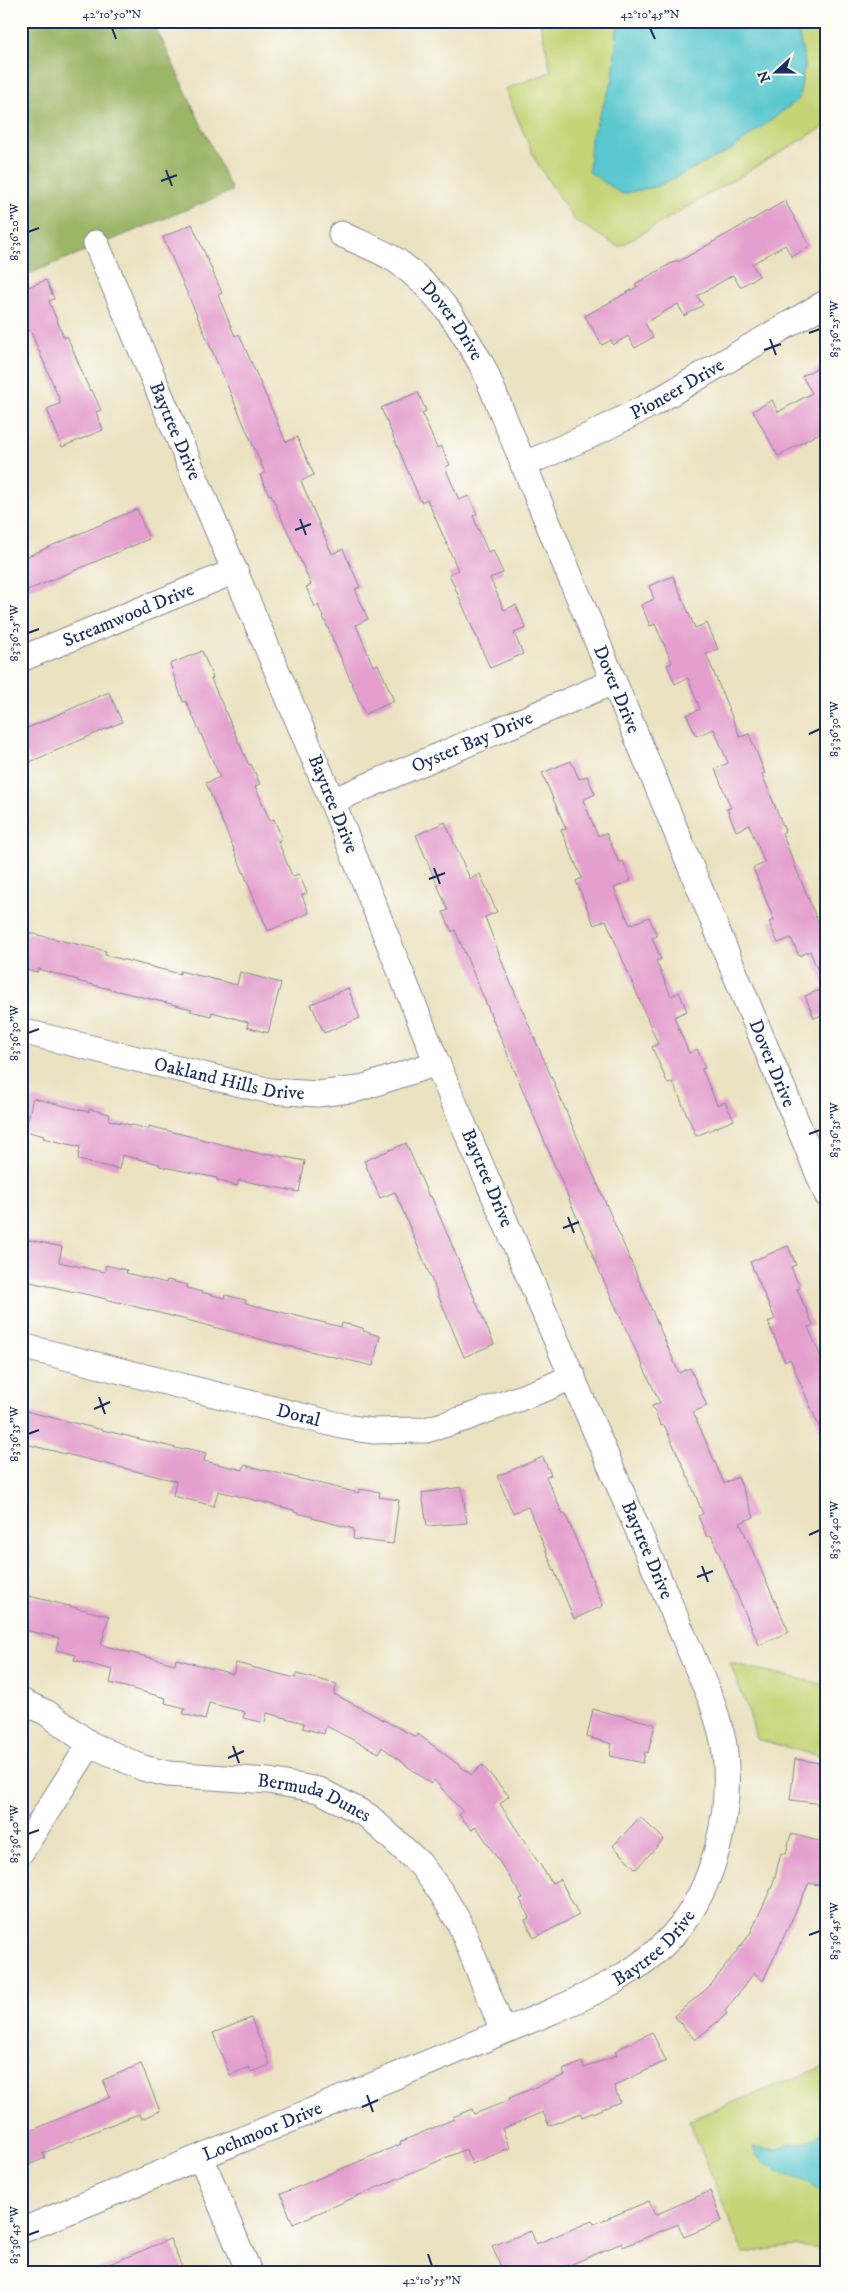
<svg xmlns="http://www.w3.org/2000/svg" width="848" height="2293" font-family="'IM FELL DW Pica',serif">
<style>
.green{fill:#c5d476;stroke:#70826a}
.forest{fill:#9cb667;stroke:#5c7262}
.water{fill:#5ac8cf;stroke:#3a7c96}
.building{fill:#e49fce}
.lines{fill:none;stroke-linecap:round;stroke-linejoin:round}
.street-casing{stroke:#838890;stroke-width:27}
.street{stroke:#fff;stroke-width:25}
.ticks{fill:none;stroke:#1b2f5e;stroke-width:2}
.labels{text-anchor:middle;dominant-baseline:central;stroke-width:5;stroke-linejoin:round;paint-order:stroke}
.street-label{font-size:19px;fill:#1b2f5e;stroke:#fdfcf7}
.neatline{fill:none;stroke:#1b2f5e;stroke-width:2}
.ticks-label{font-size:12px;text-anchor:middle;fill:#1b2f5e}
</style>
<rect width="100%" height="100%" fill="#fdfcf7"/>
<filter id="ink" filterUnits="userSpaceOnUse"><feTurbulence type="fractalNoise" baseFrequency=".02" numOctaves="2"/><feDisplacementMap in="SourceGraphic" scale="10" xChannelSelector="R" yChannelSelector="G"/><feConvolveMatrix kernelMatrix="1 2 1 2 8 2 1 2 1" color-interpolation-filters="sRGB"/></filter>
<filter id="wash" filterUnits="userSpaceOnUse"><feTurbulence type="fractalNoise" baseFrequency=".0096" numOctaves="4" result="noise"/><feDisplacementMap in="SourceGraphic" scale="20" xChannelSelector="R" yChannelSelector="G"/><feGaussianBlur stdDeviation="1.12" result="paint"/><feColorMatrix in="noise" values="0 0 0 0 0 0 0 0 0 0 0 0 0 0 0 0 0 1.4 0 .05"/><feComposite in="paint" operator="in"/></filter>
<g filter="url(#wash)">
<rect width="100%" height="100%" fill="#ebe2c1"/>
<!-- green -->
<path class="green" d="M540,21H827V125L619,247L574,220L536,161L505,89L551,72Z
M730,1663L827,1685V1758L756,1739L750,1715Z
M827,2065V2249L794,2246L743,2253L689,2120Z"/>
<!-- forest -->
<path class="forest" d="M21,21H153L232,191L21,277Z"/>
<!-- water -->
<path class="water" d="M618,21H796L805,63L799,99L731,150L658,186L622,194L589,172L591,138L613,79Z
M827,2128V2193L805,2181L780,2173L757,2156L753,2148L775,2149L788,2144L809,2142Z"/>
<g id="blocks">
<!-- building -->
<path class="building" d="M785,201L810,246L792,257L785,245L752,264L759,276L740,287L733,275L697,296L703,305L684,316L678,304L645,323L653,337L635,348L628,336L613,345L611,340L602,345L585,316L637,287L635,284L677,260L678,262Z
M192,224L222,293L218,295L235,336L239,334L286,442L297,437L314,475L301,481L332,554L343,549L360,587L355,589L368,619L356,625L373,666L378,664L394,701L365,714L318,605L315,607L306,587L311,585L303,566L271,494L269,495L260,475L265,473L163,237Z
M46,280L54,299L49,301L64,338L67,336L90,391L92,390L101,410L96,412L103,430L62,447L47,409L61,403L30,330L21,334V290Z
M821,366L827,376V429L778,456L753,411L772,400L778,412L812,393L802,376Z
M418,392L426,411L422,413L437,448L441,446L450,465L445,467L459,500L469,496L477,514L473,516L488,552L493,550L503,573L490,578L504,610L516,605L526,628L514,633L523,654L490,668L449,574L458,570L427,499L421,502L381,408Z
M137,509L149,539L21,593V559Z
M673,576L695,628L707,623L718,649L706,654L712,668L740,737L749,734L765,773L762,774L785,831L782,833L827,945V1013L814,1018L805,996L825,988L810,951L799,956L791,938L778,943L769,922L774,920L753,868L765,863L749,825L736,831L727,809L731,808L715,769L728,763L714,729L696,736L687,715L700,709L688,678L675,684L667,665L672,663L655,624L650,626L641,605L654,599L649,586Z
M202,651L213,678L211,679L249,765L251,764L260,784L255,786L270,821L274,819L282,839L278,841L292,876L299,874L307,893L302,895L309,913L268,931L206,783L220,777L186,701L183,702L170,664Z
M109,692L122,722L30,762L21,740V731Z
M571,761L579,779L587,776L595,794L583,800L598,836L606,833L619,862L623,861L631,880L614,888L630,925L649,917L657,936L652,938L661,959L656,961L671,996L679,992L687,1011L674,1017L689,1053L697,1049L705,1068L702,1069L717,1105L725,1102L734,1120L696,1136L673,1082L668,1084L652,1047L658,1044L606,920L594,925L576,881L582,878L561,830L566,829L542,773Z
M445,822L470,879L480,874L497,912L485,917L506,972L679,1373L690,1368L707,1406L693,1412L724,1483L738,1477L754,1517L740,1523L789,1632L759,1645L711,1535L707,1537L698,1516L703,1514L689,1479L664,1425L661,1426L652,1406L660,1403L602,1277L455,930L452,932L443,912L448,910L416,835Z
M21,931L106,951L105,955L180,974V971L237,985L240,972L281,983L268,1033L247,1027L248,1022L212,1012L211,1016L190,1011L192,1009L77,981L78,980L38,969L37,972L21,969Z
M348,988L360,1018L324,1033L311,1004Z
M33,1098L89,1112V1109L110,1114L109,1120L149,1129V1126L265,1155V1153L305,1161L299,1192L239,1180L237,1186L217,1180V1178L159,1166L160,1164L122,1155L119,1169L78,1160L80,1147L43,1138L44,1136L25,1131Z
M406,1143L429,1197L431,1196L494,1344L464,1357L395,1192L380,1198L364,1161Z
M21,1238L62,1247L59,1262L104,1272L106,1265L127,1270L126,1273L166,1283L167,1280L188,1285L187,1288L224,1298L225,1295L246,1300L245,1303L341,1327L342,1323L363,1328V1331L380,1336L373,1366L275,1343L98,1297L21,1280Z
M788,1246L796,1265L791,1267L800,1288L797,1289L813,1325L808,1327L827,1371V1445L790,1359L785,1362L768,1322L775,1319L750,1262Z
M21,1410L184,1450L185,1448L206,1453L204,1461L243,1470L244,1465L359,1493V1489L380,1492L379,1497L399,1500L393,1544L353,1539L354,1529L312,1518L313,1517L294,1512V1510L218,1491L214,1506L173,1496L176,1481L21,1443Z
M543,1457L551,1475L546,1477L563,1514L565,1513L603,1606L574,1619L528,1507L513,1513L497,1476Z
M462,1487L467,1523L427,1526L422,1493Z
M21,1594L109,1616L101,1645L175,1664L176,1659L233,1674L236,1663L295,1678L296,1674L337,1684L334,1694L416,1737L418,1734L472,1775L482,1765L509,1796L500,1804L552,1883L560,1879L579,1915L534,1938L525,1920L529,1918L520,1899L523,1898L476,1826L472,1830L459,1815L462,1811L434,1780L431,1784L382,1747L379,1753L326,1726L324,1734L303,1728L304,1723L267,1713L265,1723L243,1718L245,1712L209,1703L205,1720L183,1714L185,1708L165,1703L166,1698L110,1683L113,1670L74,1660L76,1655L56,1650L59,1638L21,1629Z
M593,1709L655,1724L648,1753L645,1752L643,1763L610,1756L612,1744L587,1737Z
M795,1759L827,1764L823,1804L790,1800Z
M640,1817L664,1839L636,1869L613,1846Z
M791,1834L827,1843V1887L809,1883L763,1981L754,1973L725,2011L727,2014L695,2040L674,2016L710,1986L750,1934L773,1884L781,1853L786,1854Z
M251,2018L270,2065L251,2072L249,2067L230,2075L213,2033Z
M652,2032L666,2061L614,2086L620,2102L582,2117L580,2113L549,2126L543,2112L502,2129L510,2148L472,2164L466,2149L293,2224L281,2194L401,2144L400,2142L454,2119L453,2117L472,2109L474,2114L510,2100L509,2098L565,2075L563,2070L582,2062L584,2068L617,2055L615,2051Z
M141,2064L160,2111L141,2119L139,2114L120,2121L43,2153L45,2158L26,2166L21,2155V2135L110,2097L103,2080Z
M710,2191L722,2221L684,2237L678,2224L623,2247L622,2243L553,2272H503L492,2246L531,2231L536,2244L592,2221L594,2224L649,2201L655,2215Z
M170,2239L184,2272H93V2271Z"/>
</g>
</g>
<g filter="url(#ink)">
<use href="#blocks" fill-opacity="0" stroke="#838890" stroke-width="1"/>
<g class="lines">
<defs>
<g id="street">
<path id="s1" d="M341,234C358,242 382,251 397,261C440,292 459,324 484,369L827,1195"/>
<path id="s2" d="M523,465L589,436L654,403L827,302"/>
<path id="s3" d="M21,659L235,571"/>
<path id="s4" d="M332,801L613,682"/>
<path id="s5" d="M21,1031L270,1091L318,1094L358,1089L437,1063"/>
<path id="s6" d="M21,1346L346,1427L372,1431L426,1430L463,1419L547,1388L573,1376"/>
<path id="s7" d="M21,1701L47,1713L90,1744L143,1768L168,1774L269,1781L319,1790L368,1816L420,1864L441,1892L460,1924L503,2031"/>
<path d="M21,1852L90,1744"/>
<path d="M201,2157L249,2272"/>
<path id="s8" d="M21,2231L553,2011C596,1992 641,1971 673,1935C716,1887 733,1808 724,1746C722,1731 716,1716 712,1702L437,1063L332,801L96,243"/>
</g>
</defs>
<!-- street casing -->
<use href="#street" class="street-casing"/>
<!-- street -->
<use href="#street" class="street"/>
</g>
</g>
<!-- ticks -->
<path class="ticks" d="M112,28L116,39M650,28L655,39M166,170L172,186M161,181L177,175M28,232L39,228M809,333L820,329M770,339L776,355M764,350L781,344M300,519L306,535M295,530L311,524M28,633L39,629M809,734L820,729M434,868L440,884M429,879L445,873M28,1033L39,1029M809,1134L820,1130M568,1217L574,1233M563,1228L579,1222M99,1397L105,1414M94,1409L110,1402M28,1434L39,1430M809,1535L820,1530M702,1566L708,1582M697,1577L713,1571M233,1746L239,1763M228,1758L244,1751M28,1834L39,1830M809,1935L820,1931M367,2095L373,2112M362,2107L378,2100M28,2235L39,2231M428,2254L432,2266"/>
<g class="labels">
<!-- street labels -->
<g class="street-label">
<text stroke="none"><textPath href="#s1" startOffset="144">Dover Drive</textPath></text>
<text stroke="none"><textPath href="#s2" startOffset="172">Pioneer Drive</textPath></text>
<text transform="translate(175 431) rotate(67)">Baytree Drive</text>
<text stroke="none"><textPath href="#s3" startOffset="116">Streamwood Drive</textPath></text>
<text stroke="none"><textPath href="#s1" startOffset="549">Dover Drive</textPath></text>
<text stroke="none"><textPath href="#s4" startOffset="152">Oyster Bay Drive</textPath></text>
<text transform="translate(333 804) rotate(68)">Baytree Drive</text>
<text stroke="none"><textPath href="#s1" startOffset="954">Dover Drive</textPath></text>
<text stroke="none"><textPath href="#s5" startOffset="214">Oakland Hills Drive</textPath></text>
<text transform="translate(487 1178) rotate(67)">Baytree Drive</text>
<text stroke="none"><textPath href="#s6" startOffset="286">Doral</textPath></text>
<text transform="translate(647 1550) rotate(67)">Baytree Drive</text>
<text stroke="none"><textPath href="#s7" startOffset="315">Bermuda Dunes</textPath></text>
<text stroke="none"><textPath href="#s8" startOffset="696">Baytree Drive</textPath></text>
<text stroke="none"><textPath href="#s8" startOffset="261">Lochmoor Drive</textPath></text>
</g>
</g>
<!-- margin -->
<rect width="848" height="2293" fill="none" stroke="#fdfcf7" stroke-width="55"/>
<!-- north arrow -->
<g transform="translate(776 72) rotate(249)" stroke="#fdfcf7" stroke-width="4" paint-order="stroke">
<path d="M0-4L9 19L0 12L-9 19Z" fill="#1b2f5e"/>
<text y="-8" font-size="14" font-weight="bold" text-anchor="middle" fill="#1b2f5e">N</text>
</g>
<rect x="28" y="28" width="792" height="2238" class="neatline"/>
<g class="ticks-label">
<text x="112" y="18">42°10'50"N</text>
<text x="650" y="18">42°10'45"N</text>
<text transform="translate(14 232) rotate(-90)" y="4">83°36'20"W</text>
<text transform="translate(834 329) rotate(-90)" y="4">83°36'25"W</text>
<text transform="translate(14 633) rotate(-90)" y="4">83°36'25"W</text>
<text transform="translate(834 729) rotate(-90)" y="4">83°36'30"W</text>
<text transform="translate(14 1033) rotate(-90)" y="4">83°36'30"W</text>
<text transform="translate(834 1130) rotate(-90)" y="4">83°36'35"W</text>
<text transform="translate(14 1434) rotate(-90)" y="4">83°36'35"W</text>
<text transform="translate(834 1530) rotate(-90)" y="4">83°36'40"W</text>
<text transform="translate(14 1834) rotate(-90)" y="4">83°36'40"W</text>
<text transform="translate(834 1931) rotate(-90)" y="4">83°36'45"W</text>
<text transform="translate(14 2235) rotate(-90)" y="4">83°36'45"W</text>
<text x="432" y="2284">42°10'55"N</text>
</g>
</svg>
